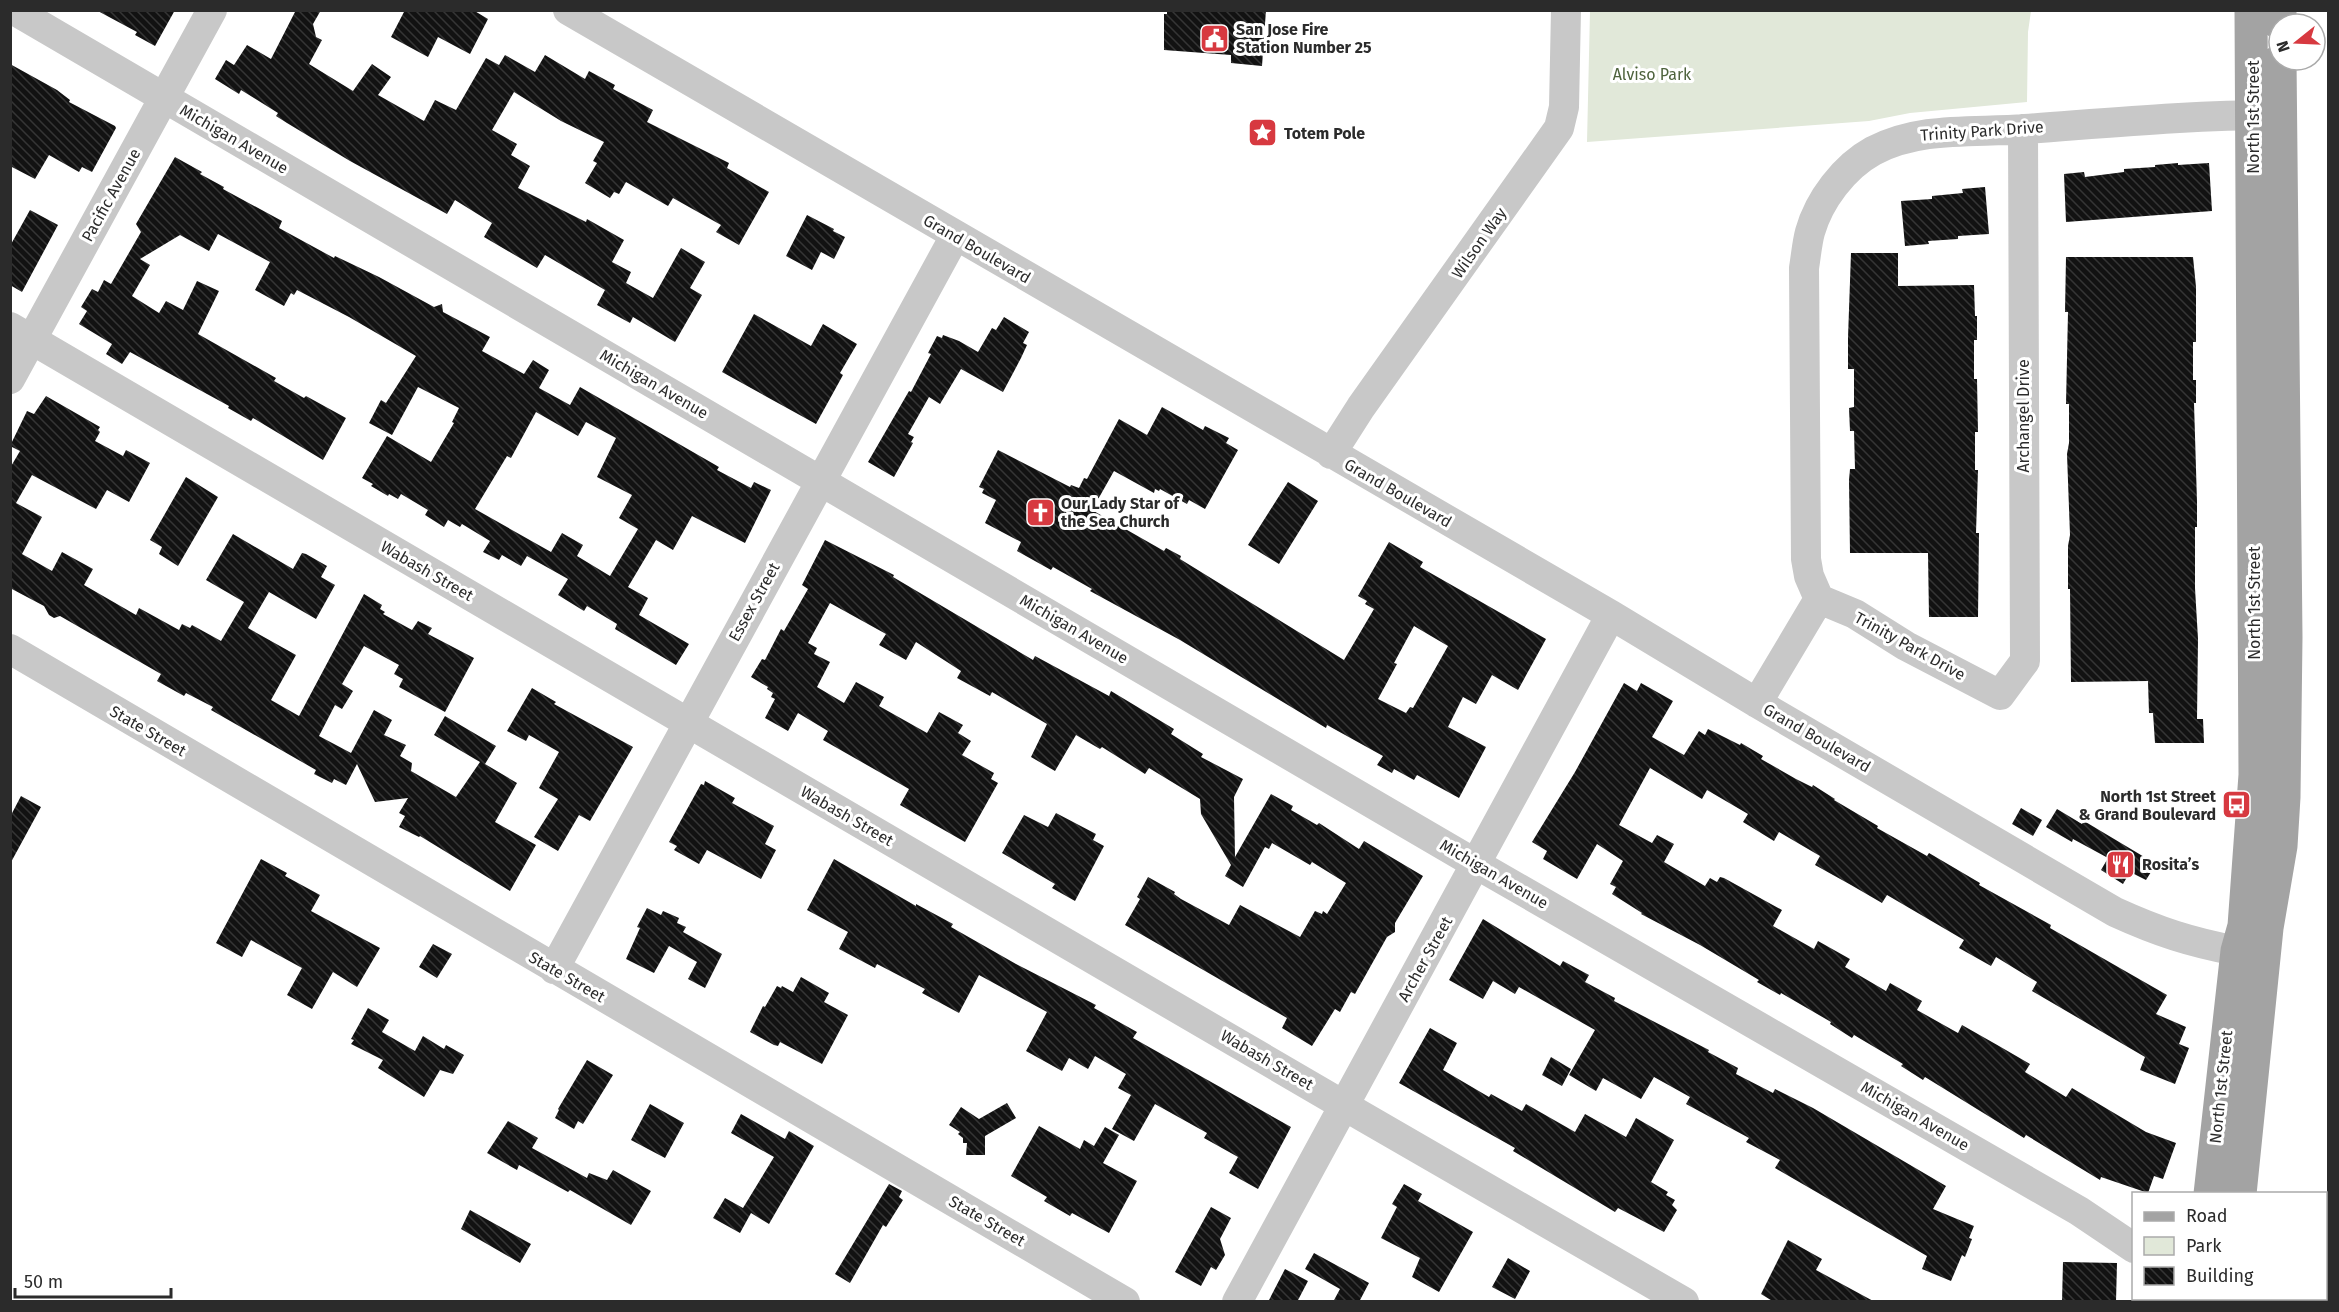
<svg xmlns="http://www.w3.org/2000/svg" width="2339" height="1312" font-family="'Fira Sans',sans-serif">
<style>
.green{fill:#e1e8d9}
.building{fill:url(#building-back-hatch);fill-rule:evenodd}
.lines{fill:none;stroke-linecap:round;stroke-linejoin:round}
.minor{stroke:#c8c8c8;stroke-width:30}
.major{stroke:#a3a3a3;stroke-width:33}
.labels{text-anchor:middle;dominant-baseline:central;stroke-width:6;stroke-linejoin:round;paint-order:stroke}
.poi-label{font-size:16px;font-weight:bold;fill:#2b2b2b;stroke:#fff;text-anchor:start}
.park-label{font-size:16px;fill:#4e633d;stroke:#fff}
.street-label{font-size:16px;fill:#2b2b2b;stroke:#fff}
</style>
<defs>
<pattern id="building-back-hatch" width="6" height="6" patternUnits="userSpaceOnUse" patternTransform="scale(1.5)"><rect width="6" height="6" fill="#121212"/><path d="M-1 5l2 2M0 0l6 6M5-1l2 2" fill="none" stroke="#353535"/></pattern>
</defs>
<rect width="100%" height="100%" fill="#fff"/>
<!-- green -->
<path class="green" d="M1590,11H2031L2028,32L2027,102L1910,113L1869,121L1587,142Z"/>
<!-- building -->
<path class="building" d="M96,10H175L155,46L135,35L137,32Z
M296,10H321L313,24L316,37L322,40L309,64L353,91L372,64L391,77L378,95L424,121L435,100L456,110L486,58L499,65L505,55L535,72L545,55L585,79L589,71L615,85L613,89L653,110L647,122L729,163L727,168L769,192L739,245L716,232L721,225L673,198L668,206L626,182L619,194L614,192L610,198L585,183L597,163L593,161L604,142L561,121L514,92L492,130L517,144L511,155L530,166L518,188L586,222L587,219L624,240L612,262L631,272L626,283L653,298L681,248L705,262L690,288L702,295L675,342L633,317L630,323L597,305L605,290L545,255L537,268L484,237L492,223L455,200L447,214L350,161L287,123L276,116L278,113L241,90L239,94L215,79L226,60L234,65L247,45L271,59Z
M405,10H473L488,19L470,54L438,37L428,57L391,37Z
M1167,10H1266L1262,66L1231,63V55L1164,50V14H1167Z
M10,64L57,90L70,100L69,102L115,126L116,128L92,172L82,167L79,172L49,155L35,179L10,166Z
M175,157L202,172L200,174L224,187L223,189L282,221L279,228L334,258L335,256L379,277L434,307L442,304L443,312L490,337L482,351L524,374L533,360L549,370L539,388L570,405L580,387L719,467L717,470L751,488L754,482L771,490L745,543L692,516L673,550L656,540L628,587L648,598L639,615L689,644L676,665L615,629L617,624L587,606L584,611L558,595L568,579L527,556L521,566L502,555L499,560L483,552L490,541L462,524L460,527L448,520L444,527L425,515L428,510L401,494L398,499L389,494L388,496L371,486L373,484L362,478L387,436L431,462L454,423L452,422L459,408L418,387L392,435L369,423L381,400L386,403L416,356L349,317L297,290L294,295L291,293L284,306L255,290L270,262L218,234L209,251L180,235L140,259L150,265L132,296L159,313L166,301L183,310L197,281L219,291L198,334L276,378L274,381L304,398L306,396L346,418L323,460L253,418L251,421L228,408L229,406L130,352L122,364L106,354L112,344L79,324L87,311L81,307L92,289L98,292L104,280L111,284L141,232L136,224ZM536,412L578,436L586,422L616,438L597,477L632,495L619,518L638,529L610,576L577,556L583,545L562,533L551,552L475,509L507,456L511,458Z
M2178,163V165L2209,163L2212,211L2066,222L2064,174L2084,172L2085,177L2124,172V169L2155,167V165Z
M1985,187L1989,234L1958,236V239L1928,241L1929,244L1905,246L1901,201L1932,199V196L1963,193L1962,189Z
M30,210L58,225L22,292L10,285V246Z
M807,215L834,229L833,231L845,237L834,259L821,252L812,270L786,256Z
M1851,253H1898V286L1974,285L1975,316H1977V340H1974V379H1977L1978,432H1975V470H1978L1976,533H1979L1978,617H1929L1928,553H1850L1849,480L1850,469H1855L1854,431H1850L1849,408L1854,407V369H1848V338Z
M2066,257H2193L2196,287V342H2193V380H2196V403H2194L2197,502V527H2195V588L2198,639L2197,719H2203L2204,743H2155L2153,713H2149L2148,681L2071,682L2070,589H2068V546L2070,535L2067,454L2069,443V404H2066L2068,312H2065Z
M754,314L811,346L823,324L857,344L840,373L843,375L816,424L722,372Z
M1004,317L1029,332L1023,343L1027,345L1021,358L1003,392L961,369L940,404L929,397L908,434L914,437L911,442L913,443L894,477L868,462L909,391L911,392L931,354L928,353L937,336L942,338L943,335L959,341L978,352L992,328L996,330Z
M46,396L100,427L98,430L100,432L95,441L123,456L126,450L150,463L129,502L107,490L96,509L32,475L16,503L42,517L22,554L52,571L62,552L93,569L84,585L136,615L139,608L179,630L182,624L190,628L192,625L221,641L244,602L206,580L233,534L293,569L302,553L306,554L327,566L321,577L335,585L316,619L269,592L248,628L296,655L271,700L299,716L364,594L382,605L380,609L385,612L383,614L412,630L418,621L432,628L428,634L474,658L445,712L399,687L403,679L394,674L399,665L364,646L342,684L353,691L342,709L335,705L319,736L351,753L374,710L392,720L384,735L406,745L400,756L412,763L411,771L456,797L480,762L434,735L445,716L496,746L485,764L517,783L495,822L536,845L510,891L420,836L419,837L399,827L405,816L399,813L408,798L375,802L357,764L346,785L334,779L332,783L314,774L316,770L211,710L213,707L186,693L184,696L157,681L161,674L60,616L54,618L49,615L44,606L10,588V468L20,451L10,446L27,411L34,414Z
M1162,407L1203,430L1205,426L1229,438L1226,443L1238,450L1205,509L1189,500L1187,504L1160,489L1159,491L1155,489L1154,493L1114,471L1092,510L1164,551L1166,548L1181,556L1180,559L1344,660L1374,609L1365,604L1367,601L1358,596L1389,542L1423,562L1420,567L1546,639L1518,690L1492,675L1476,704L1463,697L1448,727L1486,747L1459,798L1417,775L1414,780L1394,769L1392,773L1377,765L1383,756L1327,725L1326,728L1180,640L1090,591L1092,589L1053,567L1051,570L1017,551L1021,542L985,523L996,500L982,493L984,489L979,487L998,450L1070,487L1071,485L1079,488L1084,478L1087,479L1119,419L1147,435ZM1414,626L1448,646L1413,708L1410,707L1406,713L1378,699L1397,664L1394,663Z
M186,477L218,497L178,566L159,554L162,547L150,540Z
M1288,482L1318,501L1279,564L1248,545Z
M825,540L894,575L893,577L1033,660L1035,656L1109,696L1111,691L1174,729L1171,734L1203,754L1201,757L1243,779L1234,797L1235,857L1271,794L1293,806L1291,810L1317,825L1319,823L1359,849L1364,841L1423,876L1395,923V932L1387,937L1355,994L1351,992L1340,1012L1335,1009L1312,1046L1282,1028L1287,1018L1125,925L1140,899L1137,897L1148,877L1175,892L1174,894L1181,899L1229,925L1240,905L1300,937L1315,911L1322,914L1323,911L1327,914L1346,883L1312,862L1310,865L1272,843L1269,849L1265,847L1243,887L1225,876L1231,865L1201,814L1200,799L1149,768L1145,774L1102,747L1100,749L1076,735L1055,771L1031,757L1047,724L992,692L990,696L957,678L961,671L916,642L906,660L879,645L886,634L830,603L808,643L817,648L814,654L830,662L817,687L844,703L856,682L884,697L879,706L927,733L939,712L963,725L958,733L971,741L962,755L994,773L991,779L998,783L965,842L900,805L909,789L823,740L828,731L798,713L788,731L765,718L775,699L771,697L773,693L767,689L768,687L751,677L762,659L765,660L781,629L784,631L808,589L802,585Z
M1624,683L1637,691L1641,683L1673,701L1652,737L1684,755L1699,731L1705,735L1708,729L1740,745L1741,743L1763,756L1761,759L1796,779L1812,787L1813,785L1835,799L1834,800L1878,826L1877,828L1927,856L1929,853L1980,883L1979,885L2051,925L2050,928L2167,995L2156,1014L2186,1027L2179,1044L2189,1048L2175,1084L2140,1070L2145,1057L2032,991L2037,982L1996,957L1991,966L1959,948L1964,940L1887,895L1882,903L1851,885L1815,865L1820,856L1779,832L1774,841L1743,822L1748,814L1707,790L1702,799L1650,768L1619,825L1652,843L1657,835L1674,844L1664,862L1705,886L1710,878L1717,882L1720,877L1724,878L1782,910L1773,926L1814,949L1818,941L1850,959L1845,967L1886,991L1890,983L1922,1001L1917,1010L1958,1033L1962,1025L1999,1046L2030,1064L2025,1072L2066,1097L2072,1088L2146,1132L2176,1143L2163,1179L2154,1176L2148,1193L2101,1177L2100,1180L2026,1135L2024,1138L1925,1077L1923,1080L1901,1066L1903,1064L1854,1035L1852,1038L1830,1024L1831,1022L1781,993L1780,995L1757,982L1759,980L1700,945L1641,914L1642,913L1612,894L1616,887L1610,884L1623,861L1597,844L1577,879L1543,859L1547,851L1532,842L1575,772Z
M532,688L556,702L554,704L633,747L590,821L579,815L558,851L534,837L558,799L539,788L559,752L529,735L526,741L507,731Z
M705,781L735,798L732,803L774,826L765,844L776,850L761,879L707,850L699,864L674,850L677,846L669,842L701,784L704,785Z
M21,796L41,807L10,864V817Z
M2021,808L2042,820L2033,836L2012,824Z
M2057,809L2082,824L2084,821L2156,864L2146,880L2130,872L2123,884L2101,870L2108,858L2073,839L2072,842L2046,827Z
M1056,813L1096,834L1093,840L1104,846L1075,901L1052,888L1055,884L1002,853L1024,815L1048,827Z
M261,859L287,873L285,876L320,895L311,911L380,948L357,987L333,972L312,1009L287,995L302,968L251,940L242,957L216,943Z
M834,859L916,906V904L953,924L951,927L1016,964L1096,1005L1094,1008L1137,1032L1133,1038L1291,1127L1258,1189L1229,1173L1238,1157L1204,1138L1207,1133L1155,1104L1134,1141L1112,1129L1131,1095L1118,1088L1126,1074L1095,1056L1088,1069L1069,1058L1062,1071L1026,1051L1047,1012L979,975L959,1013L922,993L925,989L877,964L875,968L839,949L848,932L807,910Z
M647,908L661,915L663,911L679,918L677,923L686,927L683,932L722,954L705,988L688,979L697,962L669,946L654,973L626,959L640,928L637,927Z
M1483,919L1560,966L1563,961L1589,975L1585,982L1615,998L1614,1001L1709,1050L1708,1052L1738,1068L1736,1074L1773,1093L1775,1089L1813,1108L1946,1186L1933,1209L1974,1226L1969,1238L1972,1239L1965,1257L1962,1255L1951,1281L1922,1269L1927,1256L1775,1168L1780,1160L1746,1142L1749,1138L1686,1104L1690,1097L1654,1077L1641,1099L1603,1078L1596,1091L1569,1075L1595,1030L1519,987L1515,994L1493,981L1483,999L1449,980Z
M433,944L452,954L437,978L419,967Z
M801,977L829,993L824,1002L848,1015L822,1064L780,1042L778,1046L774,1045L750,1032L763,1006L765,1007L777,986L781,988L782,986L793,992Z
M368,1008L389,1020L382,1032L415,1051L423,1036L444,1049L446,1045L464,1055L453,1074L440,1070L424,1097L378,1068L383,1060L351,1044L354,1040L351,1039Z
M1430,1028L1457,1043L1443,1070L1489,1097L1491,1094L1522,1111L1526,1104L1575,1132L1585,1114L1626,1137L1636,1118L1674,1140L1651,1182L1668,1192L1666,1195L1675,1200L1672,1205L1677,1210L1664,1232L1618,1208L1615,1212L1513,1151L1515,1148L1399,1083Z
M1551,1057L1571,1069L1562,1086L1542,1075Z
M587,1060L613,1075L583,1124L578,1121L574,1129L555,1118L559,1110L558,1109Z
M1007,1103L1016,1118L985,1136V1155H966L967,1143H963V1138L958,1134L960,1132L949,1125L961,1107L979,1119Z
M650,1104L684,1123L665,1158L631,1140Z
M741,1114L785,1139L789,1131L814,1146L769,1224L751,1213L740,1233L713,1218L725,1198L743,1208L774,1157L731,1133Z
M508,1121L538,1138L532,1148L587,1178L589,1173L607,1180L613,1170L651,1191L631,1225L570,1190L568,1192L519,1165L517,1170L487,1153Z
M1039,1126L1080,1149L1084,1140L1094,1146L1105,1127L1119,1135L1103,1163L1137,1181L1109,1233L1072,1213L1070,1216L1044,1201L1047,1197L1011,1176Z
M889,1184L902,1191L899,1197L903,1200L886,1227L883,1225L850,1283L835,1274Z
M1404,1184L1422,1194L1418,1201L1473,1232L1439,1292L1412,1277L1420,1258L1381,1238L1397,1207L1392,1204Z
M1211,1207L1231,1218L1220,1239L1225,1255L1216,1270L1211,1267L1201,1286L1175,1272Z
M470,1210L531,1244L520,1263L461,1229Z
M1788,1240L1822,1259L1816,1270L1875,1302H1774L1761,1294Z
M1314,1253L1369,1283L1359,1302H1333L1340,1289L1305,1269Z
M1508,1258L1530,1271L1515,1299L1492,1287Z
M2063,1262L2117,1263L2116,1302H2062Z
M1285,1269L1308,1281L1297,1302H1268Z"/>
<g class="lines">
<!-- minor -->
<path class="minor" d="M14,10L1476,864L2079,1211L2134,1248
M568,10L1611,615L1757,703L2115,912C2159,932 2190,942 2237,951
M10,327L1362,1116L1684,1302
M10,379L212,10
M1331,454L1361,407L1559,128L1564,107L1566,10
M1819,599L1855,614L1906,646L2000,695L2025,661L2023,129
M10,649L1125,1302
M1757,703L1819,599L1809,576L1806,559L1804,268C1806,256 1807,243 1810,232C1819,200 1844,167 1873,151C1920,126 1974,133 2025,129C2108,123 2191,115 2275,115
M554,969L955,236
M1237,1302L1611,615"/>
<!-- major -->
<path class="major" d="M2280,10V24
M2210,1194L2237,951L2244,926L2255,775L2251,10
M2240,1194L2267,928L2281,846L2284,797L2286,637L2280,60
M2206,1302L2207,1298"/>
</g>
<!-- icons -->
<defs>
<symbol id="civic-square" viewBox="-11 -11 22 22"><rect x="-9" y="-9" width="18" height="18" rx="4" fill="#d73940" stroke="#fff"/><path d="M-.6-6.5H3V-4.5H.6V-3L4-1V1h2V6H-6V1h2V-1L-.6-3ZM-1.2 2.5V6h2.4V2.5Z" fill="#fff"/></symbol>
<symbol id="sight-square" viewBox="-11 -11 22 22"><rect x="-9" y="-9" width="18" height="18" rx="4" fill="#d73940" stroke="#fff"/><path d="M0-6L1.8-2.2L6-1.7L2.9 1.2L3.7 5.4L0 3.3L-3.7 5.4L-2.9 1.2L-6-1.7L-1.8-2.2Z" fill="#fff"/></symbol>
<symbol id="church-square" viewBox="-11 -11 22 22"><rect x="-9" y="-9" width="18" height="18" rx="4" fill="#d73940" stroke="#fff"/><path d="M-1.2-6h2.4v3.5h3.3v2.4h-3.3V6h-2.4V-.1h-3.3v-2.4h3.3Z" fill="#fff"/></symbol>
<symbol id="bus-square" viewBox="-11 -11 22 22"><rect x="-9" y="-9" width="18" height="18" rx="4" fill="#d73940" stroke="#fff"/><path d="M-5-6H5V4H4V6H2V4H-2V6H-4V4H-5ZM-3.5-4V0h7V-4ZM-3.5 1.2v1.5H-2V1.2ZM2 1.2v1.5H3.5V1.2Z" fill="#fff"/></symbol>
<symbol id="restaurant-square" viewBox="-11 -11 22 22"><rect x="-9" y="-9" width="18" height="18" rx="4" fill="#d73940" stroke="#fff"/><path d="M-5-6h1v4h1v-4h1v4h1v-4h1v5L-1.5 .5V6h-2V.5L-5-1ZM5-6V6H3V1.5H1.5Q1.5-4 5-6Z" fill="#fff"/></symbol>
</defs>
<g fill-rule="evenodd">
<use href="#civic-square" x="1198" y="22" width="33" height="33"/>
<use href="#sight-square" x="1246" y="116" width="33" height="33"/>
<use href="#church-square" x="1024" y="496" width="33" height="33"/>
<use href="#bus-square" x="2220" y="788" width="33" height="33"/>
<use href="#restaurant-square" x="2104" y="848" width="33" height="33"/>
</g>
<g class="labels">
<!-- poi labels -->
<g class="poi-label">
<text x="1236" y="29">San Jose Fire<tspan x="1236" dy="18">Station Number 25</tspan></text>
<text x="1284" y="133">Totem Pole</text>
<text x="1061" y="503">Our Lady Star of<tspan x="1061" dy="18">the Sea Church</tspan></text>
<text x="2216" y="796" text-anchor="end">North 1st Street<tspan x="2216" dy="18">&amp; Grand Boulevard</tspan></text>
<text x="2142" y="864">Rosita’s</text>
</g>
<!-- park labels -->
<g class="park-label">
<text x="1652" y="74">Alviso Park</text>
</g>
<!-- street labels -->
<g class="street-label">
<text transform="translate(2253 117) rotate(-90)">North 1st Street</text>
<text transform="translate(1982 131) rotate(-4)">Trinity Park Drive</text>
<text transform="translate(234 139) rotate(30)">Michigan Avenue</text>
<text transform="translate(111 195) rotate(-61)">Pacific Avenue</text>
<text transform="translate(1479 243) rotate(-55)">Wilson Way</text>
<text transform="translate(977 249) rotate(30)">Grand Boulevard</text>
<text transform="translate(654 384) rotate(30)">Michigan Avenue</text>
<text transform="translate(2023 416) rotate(-90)">Archangel Drive</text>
<text transform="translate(1398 493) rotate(30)">Grand Boulevard</text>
<text transform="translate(427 571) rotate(30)">Wabash Street</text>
<text transform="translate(754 602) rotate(-61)">Essex Street</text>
<text transform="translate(2254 603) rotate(-90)">North 1st Street</text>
<text transform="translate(1074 629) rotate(30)">Michigan Avenue</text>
<text transform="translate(1910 646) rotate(29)">Trinity Park Drive</text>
<text transform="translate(148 731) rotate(30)">State Street</text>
<text transform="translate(1817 738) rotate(30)">Grand Boulevard</text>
<text transform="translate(847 816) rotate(30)">Wabash Street</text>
<text transform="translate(1494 874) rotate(30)">Michigan Avenue</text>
<text transform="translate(1425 959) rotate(-61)">Archer Street</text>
<text transform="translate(567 977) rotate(30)">State Street</text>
<text transform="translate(1267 1060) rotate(30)">Wabash Street</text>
<text transform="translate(2221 1087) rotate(-84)">North 1st Street</text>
<text transform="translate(1915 1116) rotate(30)">Michigan Avenue</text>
<text transform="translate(987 1221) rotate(30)">State Street</text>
</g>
</g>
<!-- border -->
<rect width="2339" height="1312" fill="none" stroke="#2b2b2b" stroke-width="24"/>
<!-- legend -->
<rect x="2132" y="1192" width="195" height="108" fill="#ffffff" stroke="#aaaaaa" stroke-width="1.5"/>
<rect x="2144" y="1212" width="30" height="9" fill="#a3a3a3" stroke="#aaaaaa" stroke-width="1.5"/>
<text x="2186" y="1222" font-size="18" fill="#2b2b2b">Road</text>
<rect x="2144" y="1237" width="30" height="18" fill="#e1e8d9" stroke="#aaaaaa" stroke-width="1.5"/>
<text x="2186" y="1252" font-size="18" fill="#2b2b2b">Park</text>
<rect x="2144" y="1267" width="30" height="18" fill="url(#building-back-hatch)" stroke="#aaaaaa" stroke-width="1.5"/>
<text x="2186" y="1282" font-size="18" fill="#2b2b2b">Building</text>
<!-- north arrow -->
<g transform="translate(2297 42) rotate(252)"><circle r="28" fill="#ffffff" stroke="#aaaaaa" stroke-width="1.5"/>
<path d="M0-4.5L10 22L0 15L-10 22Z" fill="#d73940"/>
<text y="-9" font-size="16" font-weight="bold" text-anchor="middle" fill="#2b2b2b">N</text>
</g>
<!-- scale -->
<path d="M15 1288v9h156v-9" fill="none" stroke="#2b2b2b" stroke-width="3"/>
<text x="24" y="1288" font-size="18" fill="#2b2b2b" stroke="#ffffff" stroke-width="4.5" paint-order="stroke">50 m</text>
</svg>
